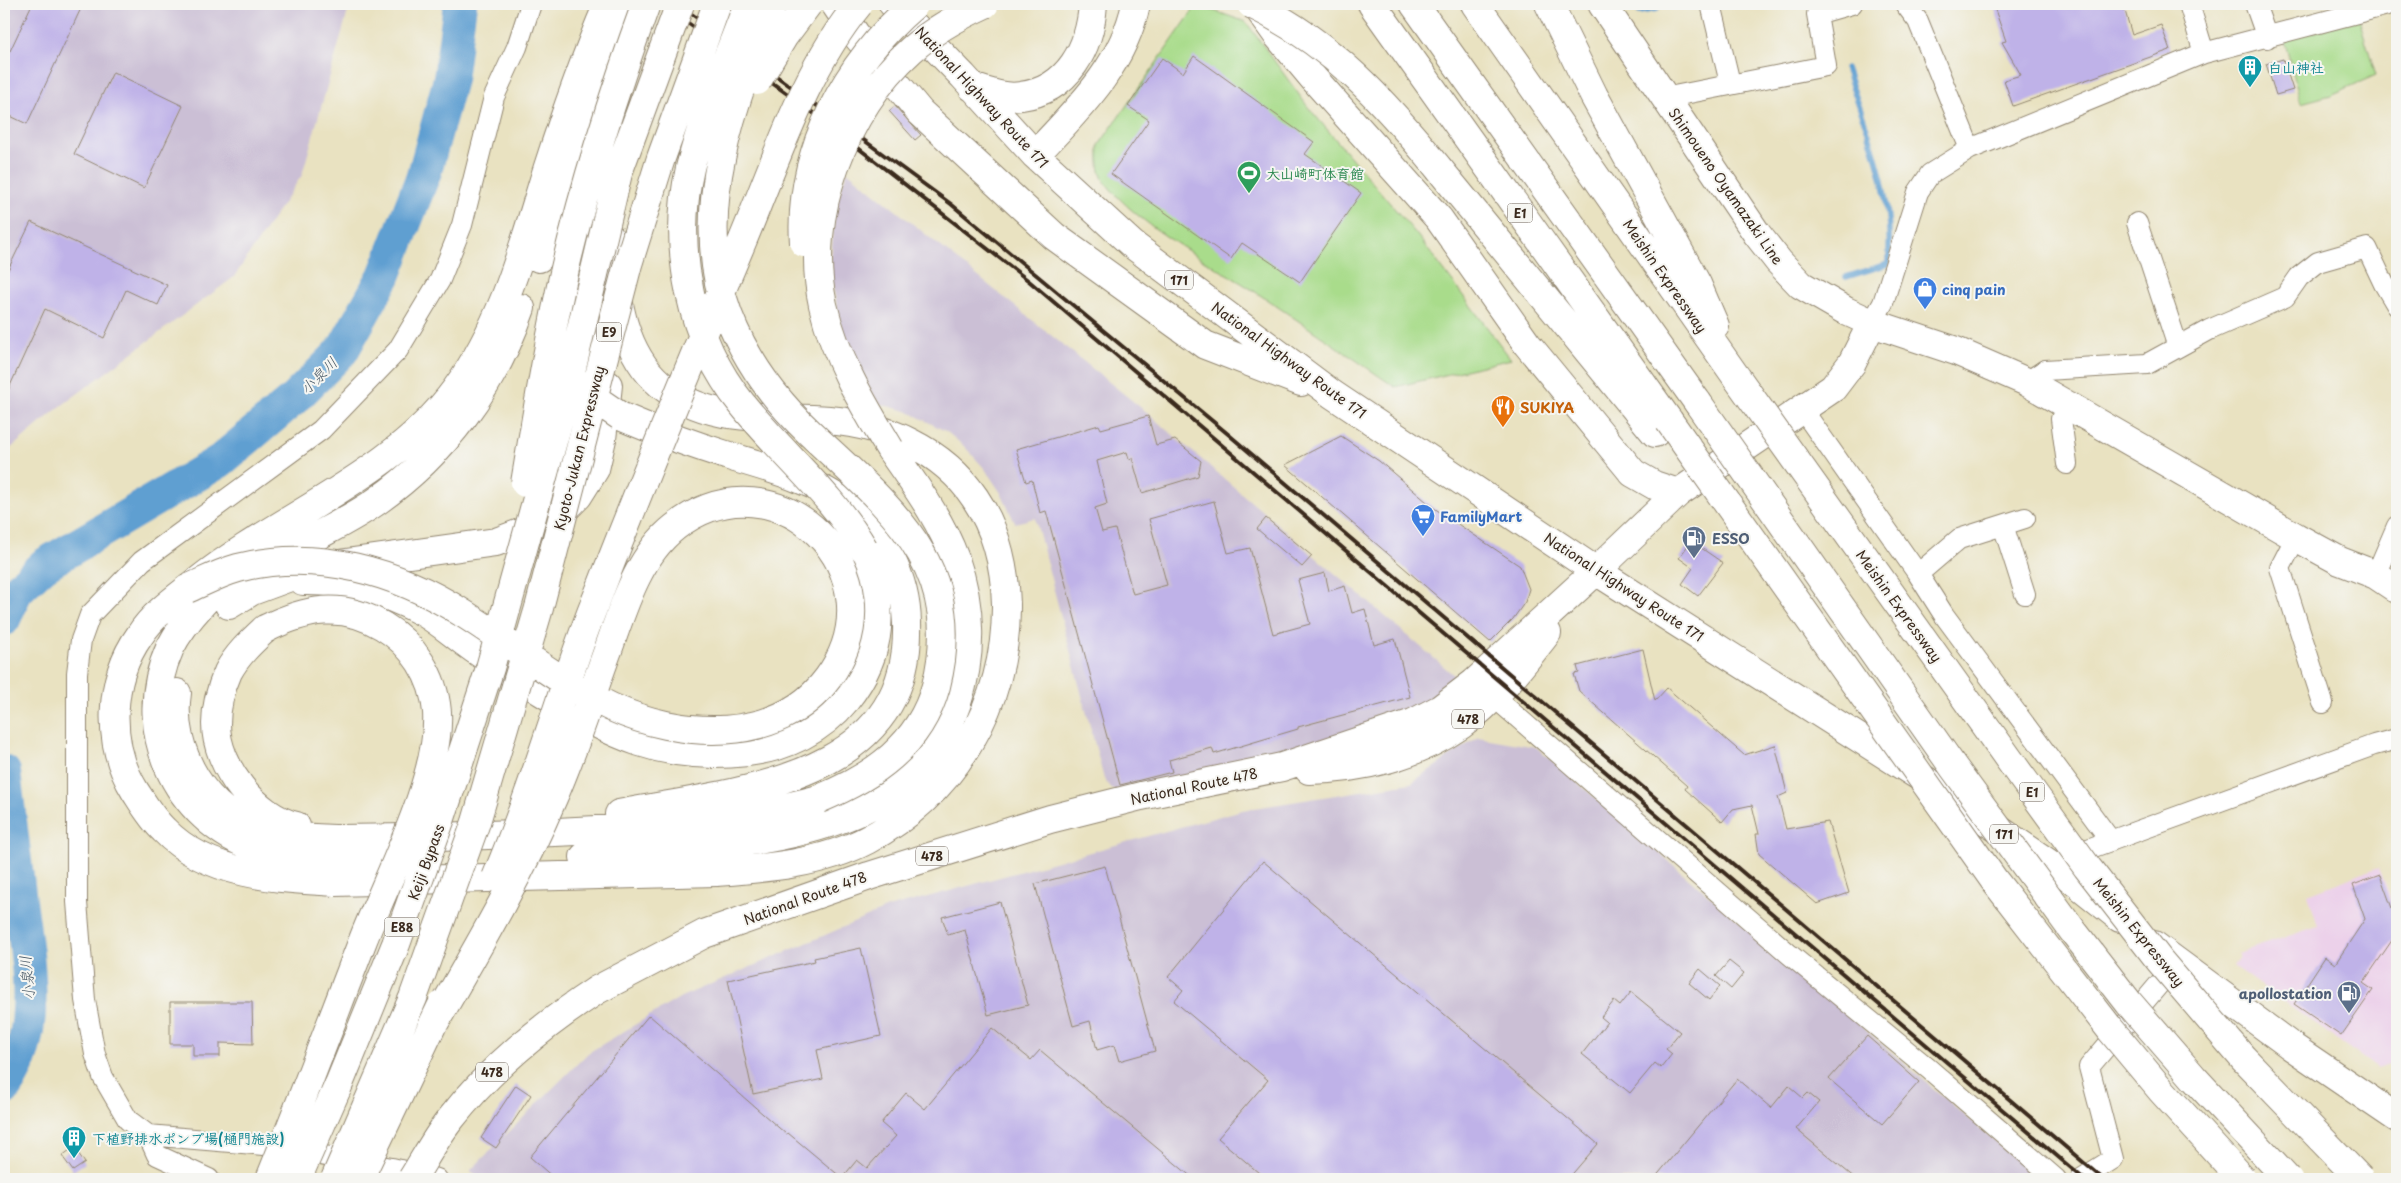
<svg xmlns="http://www.w3.org/2000/svg" width="2401" height="1183" font-family="'Playpen Sans','Klee One',sans-serif">
<style>
.built{fill:#ecd1ea}
.industrial{fill:#cbbfd5}
.green{fill:#a9dc8b;stroke:#728354}
.lines{fill:none;stroke-linecap:round;stroke-linejoin:round}
.stream{stroke:#5e9fd1;stroke-width:5.5}
.river{stroke:#5e9fd1;stroke-width:34}
.building{fill:#bfb2e8}
.street-casing{stroke:#928670;stroke-width:22}
.secondary-casing{stroke:#928670;stroke-width:30}
.highway-casing{stroke:#928670;stroke-width:30}
.street{stroke:#fff;stroke-width:20}
.secondary{stroke:#fff;stroke-width:28}
.highway{stroke:#fff;stroke-width:28}
.rail{stroke:#3b2a1e;stroke-width:4}
.highway-bridge-casing{stroke:#928670;stroke-width:30;stroke-linecap:butt}
.highway-bridge{stroke:#fff;stroke-width:28}
.labels{text-anchor:middle;dominant-baseline:central;stroke-width:4;stroke-linejoin:round;paint-order:stroke}
.shield{fill:#f6f6f2;stroke:#73675e;stroke-width:1}
.shield-label{font-size:12px;font-weight:bold;fill:#3b2a1e}
.culture-label{font-size:14px;font-weight:bold;fill:#0d838f;stroke:#f6f6f2;text-anchor:start}
.street-label{font-size:14px;fill:#3b2a1e;stroke:#f6f6f2}
.leisure-label{font-size:14px;font-weight:bold;fill:#27864d;stroke:#f6f6f2;text-anchor:start}
.shop-label{font-size:14px;font-weight:bold;fill:#366cbe;stroke:#f6f6f2;text-anchor:start}
.food-label{font-size:14px;font-weight:bold;fill:#c56008;stroke:#f6f6f2;text-anchor:start}
.service-label{font-size:14px;font-weight:bold;fill:#4e5e75;stroke:#f6f6f2;text-anchor:start}
.water-label{font-size:15px;font-style:italic;fill:#495966;stroke:#f6f6f2}
</style>
<rect width="100%" height="100%" fill="#f6f6f2"/>
<filter id="ink" filterUnits="userSpaceOnUse"><feTurbulence type="fractalNoise" baseFrequency=".02" numOctaves="2"/><feDisplacementMap in="SourceGraphic" scale="10" xChannelSelector="R" yChannelSelector="G"/><feConvolveMatrix kernelMatrix="1 2 1 2 8 2 1 2 1" color-interpolation-filters="sRGB"/></filter>
<filter id="wash" filterUnits="userSpaceOnUse"><feTurbulence type="fractalNoise" baseFrequency=".0096" numOctaves="4" result="noise"/><feDisplacementMap in="SourceGraphic" scale="20" xChannelSelector="R" yChannelSelector="G"/><feGaussianBlur stdDeviation="1.12" result="paint"/><feColorMatrix in="noise" values="0 0 0 0 0 0 0 0 0 0 0 0 0 0 0 0 0 1.4 0 .05"/><feComposite in="paint" operator="in"/></filter>
<g filter="url(#wash)">
<rect width="100%" height="100%" fill="#e9e2c1"/>
<!-- built -->
<path class="built" d="M2379,867L2397,918V1062L2377,1068L2233,966L2240,957L2238,953L2318,926L2308,894Z"/>
<!-- industrial -->
<path class="industrial" d="M4,4H350L302,175L234,277L57,409L4,454Z
M847,171L1145,411L1456,677L1457,685L1442,697L1305,752L1120,792L1111,789L1104,779L1035,518L1015,523L1001,493L985,469L965,447L947,432L907,411L880,404L868,396L846,352L830,272L835,207Z
M1478,737L1536,747L2039,1179H484L470,1171L588,1053L681,997L888,908L1242,810L1411,783Z"/>
<!-- green -->
<path class="green" d="M1197,5L1246,22L1308,107L1417,235L1511,359L1395,387C1347,354 1299,321 1251,289C1205,260 1137,225 1105,182C1097,171 1099,157 1099,145Z
M2359,19L2376,75L2331,95L2301,103L2284,39Z"/>
<g class="lines">
<!-- stream -->
<path class="stream" d="M1639,12L1657,9L1656,4
M1846,68C1867,130 1896,197 1888,264L1846,277"/>
<!-- river -->
<path class="river" d="M4,619L16,591L44,565L220,461L295,398L342,351L384,276L425,171L450,79L460,4
M4,772C9,813 14,853 19,893C27,957 44,1033 4,1089"/>
</g>
<g id="blocks">
<!-- building -->
<path class="building" d="M32,4H83L27,124L4,113V48L10,51Z
M1993,4H2123L2132,35L2161,25L2170,50L2013,106L2004,80L2021,75L2002,42L2006,41Z
M1194,56L1314,142L1305,154L1361,193L1300,282L1242,243L1231,259L1111,174L1149,120L1128,106L1162,58L1183,73Z
M2283,59L2293,90L2276,95L2266,64Z
M113,72L183,106L144,188L74,154Z
M895,106L921,135L915,140L889,111Z
M31,222L167,285L158,305L126,290L104,338L45,309L4,399V278Z
M1148,416L1156,445L1175,440L1201,461L1198,476L1142,493L1132,458L1129,459L1127,452L1097,461L1107,504L1095,508L1102,532L1115,529L1133,594L1167,585L1149,519L1214,501L1228,553L1250,548L1273,634L1310,624L1298,580L1325,573L1329,591L1345,586L1352,613L1365,609L1374,645L1395,639L1410,697L1298,727V729L1214,754L1212,748L1169,760L1172,772L1120,785L1046,511L1040,513L1032,480L1026,482L1016,449L1099,425L1101,429Z
M1341,436L1379,461L1434,508L1520,566L1529,589L1525,602L1513,619L1490,642L1285,465Z
M1266,518L1312,556L1302,567L1257,529Z
M1691,541L1723,563L1698,596L1682,584L1693,568L1679,558Z
M1643,649L1655,701L1667,688L1744,755L1775,745L1787,793L1778,797L1786,829L1828,822L1849,893L1817,904L1759,854L1756,834H1759L1752,805L1733,809L1722,822L1685,789L1687,786L1579,691L1574,674L1579,673L1577,666Z
M1263,861L1598,1144L1568,1179H1266L1218,1138L1268,1080L1174,1001L1183,990L1168,977Z
M1105,866L1155,1051L1119,1061L1114,1045L1097,1050L1090,1021L1073,1026L1035,884Z
M2380,875L2397,922V933L2363,983L2373,990L2341,1036L2294,1004L2325,957L2335,964L2365,919L2353,885Z
M1000,902L1028,1005L988,1015L965,930L948,935L942,917Z
M861,948L881,1036L817,1050L823,1079L753,1094L728,980L815,961L814,958Z
M1729,961L1744,973L1731,989L1716,976Z
M1700,969L1720,986L1709,1000L1689,983Z
M1631,992L1680,1032L1666,1049L1672,1054L1661,1068L1655,1063L1630,1093L1582,1054L1607,1022L1601,1017L1614,1001L1620,1006Z
M170,1002H252L253,1044L220,1043V1056H193V1044H170Z
M649,1015L786,1134L788,1133L842,1178L857,1160L867,1168L896,1136L881,1123L906,1093L925,1109L992,1028L1031,1060L1040,1050L1194,1179H555L530,1157Z
M1867,1036L1919,1082L1882,1124L1829,1079Z
M1737,1079L1771,1108L1789,1086L1803,1098L1808,1093L1819,1102L1796,1129L1856,1179H1654Z
M516,1085L531,1095L496,1148L481,1138Z
M74,1147L85,1163L73,1171L62,1156Z"/>
</g>
</g>
<g filter="url(#ink)">
<use href="#blocks" fill-opacity="0" stroke="#928670" stroke-width="1"/>
<g class="lines">
<defs>
<path id="street" d="M1711,4L1730,83
M1905,4L1918,21L1970,149
M2189,4L2204,53
M2255,4L2267,38
M1664,98L1826,66L1817,14L1852,4
M2137,223L2178,347
M1872,323L1883,303L1918,192L1930,174L1970,149L2204,53L2391,4
M2027,382L2045,370L2147,364L2209,330L2285,297L2299,277L2318,262L2367,248L2384,284L2397,306
M1802,409L1918,574L1944,615L2111,841
M2067,464L2061,419L2067,405
M2003,525L2025,594
M2296,537L2280,568L2323,703
M1918,574L1959,539L2025,518
M2376,575L2397,526
M1493,696L1789,954L1929,1069L2056,1179
M2066,857L2374,745L2397,739
M148,1135L157,1155L209,1179
M437,1179L392,1168L264,1145L148,1135L128,1120L103,1077L95,1054L85,1000L77,902V673L81,640L90,615L142,561L321,430L398,350L440,280L462,225L494,97L517,47L531,4
M2081,1179L2113,1159L2089,1067L2177,963"/>
<path id="secondary" d="M1255,4L1278,36L1314,79L1439,219L1527,344L1633,473L1654,485L1678,493
M1602,4L1757,234L1779,262L1801,285L1846,311L1872,323L1956,351L2027,382L2296,537L2340,561L2376,575L2397,589
M1596,571L1678,493L1833,388L1852,363L1872,323"/>
<path id="highway" d="M608,4C585,58 565,114 547,170C523,247 504,323 456,389C393,475 280,516 198,581C178,597 154,613 140,635C108,680 106,744 135,791C144,805 152,819 164,830C207,875 278,879 335,882L716,872C766,868 821,864 867,840C955,793 1007,704 1006,604C1005,567 996,529 975,498C943,450 885,425 829,420C770,415 709,425 660,384C618,348 616,286 609,236
M835,4L856,35L920,112L1054,236L1205,345L1301,382
M893,4L963,76L1035,155L1133,245L1332,394L1596,571L1933,785L2069,877L2120,918
M1372,4L1669,421
M1414,4L1698,403
M1475,4L1737,378
M1549,4L1594,96L1697,284L1715,326
M972,87C988,92 1005,99 1021,96C1069,90 1090,47 1093,4
M1035,155C1077,110 1123,67 1136,4
M1440,170L1655,433
M539,258L583,131L634,4
M303,581C343,580 385,592 421,611C440,621 456,637 474,649C496,664 520,678 542,692C612,735 663,762 747,752C785,748 822,730 846,700C885,651 884,605 864,549
M229,605L252,591L317,567L496,542L544,524L567,507L578,496L595,469L602,439L608,385
M265,629C251,642 237,655 228,672C221,688 216,707 216,724C216,766 256,817 296,826
M177,693C168,751 207,816 264,831C288,838 315,838 339,839C382,839 424,838 467,836C585,830 705,830 819,799
M1309,770C1361,769 1417,756 1461,725C1495,701 1521,666 1547,633
M619,814C735,791 912,782 907,623C906,579 884,533 849,506C815,480 772,469 732,457C694,445 657,432 620,416
M584,857C609,856 634,853 659,851C726,845 800,839 862,810C957,766 989,653 955,559C940,518 914,484 890,449
M408,861C363,862 313,865 268,852C180,827 131,734 170,648C178,632 190,617 202,604C224,578 269,562 299,546C325,531 353,518 377,501C445,453 494,386 521,308
M2154,945L2291,1046L2397,1118
M597,990L704,934L869,876L1050,819L1141,796L1282,767L1413,723L1440,709L1474,683L1596,571"/>
</defs>
<!-- street casing -->
<use href="#street" class="street-casing"/>
<!-- secondary casing -->
<use href="#secondary" class="secondary-casing"/>
<!-- highway casing -->
<use href="#highway" class="highway-casing"/>
<!-- street -->
<use href="#street" class="street"/>
<!-- secondary -->
<use href="#secondary" class="secondary"/>
<!-- highway -->
<use href="#highway" class="highway"/>
<!-- rail -->
<path class="rail" d="M661,4L803,105L1029,281L2084,1179
M678,4L951,204L1228,434L2103,1179"/>
<defs>
<path id="highway-bridge" d="M748,4C728,58 704,112 690,168C672,248 690,340 742,404C781,453 832,494 864,549
M772,4C734,100 690,211 728,314C745,359 775,400 810,433C888,507 967,564 936,686C920,745 873,777 819,799
M1251,4C1331,42 1385,102 1440,170
M757,81L784,36L808,4
M804,243C798,150 847,62 915,4
M1737,378L2013,765L2087,867L2160,961L2243,1058L2360,1179
M580,384L598,401L620,416
M1698,403L1954,768L2073,931L2129,1003L2194,1078L2288,1179
M1669,421L1994,880L2110,1029L2161,1090L2242,1179
M890,449C862,403 835,357 823,305C803,216 845,109 911,50C933,30 959,16 985,4
M525,483C537,413 548,342 564,273C585,182 614,92 646,4
M187,589C203,582 220,573 238,568C316,548 397,571 464,614C513,645 558,682 611,707C679,738 778,746 828,678C904,574 777,447 675,527C638,556 623,608 608,650C590,699 574,750 553,798C520,876 477,949 435,1022
M265,629C305,609 342,601 383,626C413,644 434,676 437,712C441,777 387,878 363,940C332,1020 302,1100 270,1179
M496,878C533,791 558,701 591,613C639,489 690,365 742,242C775,164 804,70 859,4
M297,1179L339,1084L396,944L441,818L490,668L564,401L618,173L680,4
M335,1179L413,998L476,822L539,608L628,264L661,158L717,4
M359,1179L442,1005
M412,1179C424,1160 435,1139 449,1121C491,1067 541,1027 597,990"/>
</defs>
<!-- highway-bridge casing -->
<use href="#highway-bridge" class="highway-bridge-casing"/>
<!-- highway-bridge -->
<use href="#highway-bridge" class="highway-bridge"/>
</g>
</g>
<!-- icons -->
<defs>
<symbol id="building-pin" viewBox="-11 -11 22 30"><path d="M0 17L-7.5 6A9.5 9.5 0 1 1 7.5 6Z" fill="#0f9aa8" stroke="#f6f6f2"/><path d="M-4-6H4V6H1V3H-1V6H-4ZM-2.5-4.3h1.7v1.8h-1.7ZM.8-4.3h1.7v1.8H.8ZM-2.5-1h1.7V.8h-1.7ZM.8-1h1.7V.8H.8Z" fill="#fff"/></symbol>
<symbol id="stadium-pin" viewBox="-11 -11 22 30"><path d="M0 17L-7.5 6A9.5 9.5 0 1 1 7.5 6Z" fill="#2e9e5b" stroke="#f6f6f2"/><path d="M0-5a6.5 5 0 1 0 0 10a6.5 5 0 1 0 0-10ZM-3.5-1.8h7v3.6h-7Z" fill="#fff"/></symbol>
<symbol id="shop-pin" viewBox="-11 -11 22 30"><path d="M0 17L-7.5 6A9.5 9.5 0 1 1 7.5 6Z" fill="#3f7fe0" stroke="#f6f6f2"/><path d="M-5-2.5h2.3a2.7 3.5 0 0 1 5.4 0H5L5.5 6h-11ZM-1.5-2.5h3a1.5 2.3 0 0 0-3 0Z" fill="#fff"/></symbol>
<symbol id="restaurant-pin" viewBox="-11 -11 22 30"><path d="M0 17L-7.5 6A9.5 9.5 0 1 1 7.5 6Z" fill="#e8710a" stroke="#f6f6f2"/><path d="M-5-6h1v4h1v-4h1v4h1v-4h1v5L-1.5 .5V6h-2V.5L-5-1ZM5-6V6H3V1.5H1.5Q1.5-4 5-6Z" fill="#fff"/></symbol>
<symbol id="supermarket-pin" viewBox="-11 -11 22 30"><path d="M0 17L-7.5 6A9.5 9.5 0 1 1 7.5 6Z" fill="#3f7fe0" stroke="#f6f6f2"/><path d="M-6-5.5h2.5l.6 2H6L4.5 2H-2.5L-4.4-4H-6ZM-1.5 3.2a1.3 1.3 0 1 0 .1 0ZM3 3.2a1.3 1.3 0 1 0 .1 0Z" fill="#fff"/></symbol>
<symbol id="fuel-pin" viewBox="-11 -11 22 30"><path d="M0 17L-7.5 6A9.5 9.5 0 1 1 7.5 6Z" fill="#5c6f8a" stroke="#f6f6f2"/><path d="M-5.5-6h7V0h2V4h1.3V-2.5L3-4.5l.8-.8L6-3V5H2.5V1h-1V6h-7ZM-4.2-4.7v3.2H.2V-4.7Z" fill="#fff"/></symbol>
</defs>
<g fill-rule="evenodd">
<use href="#building-pin" x="2236" y="53" width="28" height="38"/>
<use href="#stadium-pin" x="1235" y="159" width="28" height="38"/>
<use href="#shop-pin" x="1911" y="275" width="28" height="38"/>
<use href="#restaurant-pin" x="1489" y="393" width="28" height="38"/>
<use href="#supermarket-pin" x="1409" y="502" width="28" height="38"/>
<use href="#fuel-pin" x="1680" y="524" width="28" height="38"/>
<use href="#fuel-pin" x="2335" y="979" width="28" height="38"/>
<use href="#building-pin" x="60" y="1124" width="28" height="38"/>
</g>
<g class="labels">
<!-- shield labels -->
<g class="shield">
<rect x="1507.5" y="203.5" width="25" height="19" rx="4"/>
<rect x="1165" y="270.5" width="28" height="19" rx="4"/>
<rect x="596.5" y="322.5" width="25" height="19" rx="4"/>
<rect x="1452" y="709.5" width="32" height="19" rx="4"/>
<rect x="2019.5" y="782.5" width="25" height="19" rx="4"/>
<rect x="1990" y="824.5" width="28" height="19" rx="4"/>
<rect x="916" y="846.5" width="32" height="19" rx="4"/>
<rect x="384.5" y="917.5" width="35" height="19" rx="4"/>
<rect x="476" y="1062.5" width="32" height="19" rx="4"/>
</g>
<g class="shield-label">
<text x="1520" y="213">E1</text>
<text x="1179" y="280">171</text>
<text x="609" y="332">E9</text>
<text x="1468" y="719">478</text>
<text x="2032" y="792">E1</text>
<text x="2004" y="834">171</text>
<text x="932" y="856">478</text>
<text x="402" y="927">E88</text>
<text x="492" y="1072">478</text>
</g>
<!-- culture labels -->
<g class="culture-label">
<text x="2268" y="67">白山神社</text>
<text x="92" y="1138">下植野排水ポンプ場(樋門施設)</text>
</g>
<!-- street labels -->
<g class="street-label">
<text transform="translate(982 97) rotate(47)">National Highway Route 171</text>
<text transform="translate(1726 186) rotate(55)">Shimoueno Oyamazaki Line</text>
<text transform="translate(1665 276) rotate(55)">Meishin Expressway</text>
<text transform="translate(1289 360) rotate(36)">National Highway Route 171</text>
<text transform="translate(579 448) rotate(-76)">Kyoto-Jukan Expressway</text>
<text transform="translate(1624 587) rotate(33)">National Highway Route 171</text>
<text transform="translate(1899 606) rotate(54)">Meishin Expressway</text>
<text transform="translate(1194 786) rotate(-12)">National Route 478</text>
<text transform="translate(426 862) rotate(-70)">Keiji Bypass</text>
<text transform="translate(805 898) rotate(-20)">National Route 478</text>
<text transform="translate(2139 932) rotate(51)">Meishin Expressway</text>
</g>
<!-- leisure labels -->
<g class="leisure-label">
<text x="1266" y="173">大山崎町体育館</text>
</g>
<!-- shop labels -->
<g class="shop-label">
<text x="1942" y="289">cinq pain</text>
<text x="1440" y="516">FamilyMart</text>
</g>
<!-- food labels -->
<g class="food-label">
<text x="1520" y="407">SUKIYA</text>
</g>
<!-- service labels -->
<g class="service-label">
<text x="1712" y="538">ESSO</text>
<text x="2332" y="993" text-anchor="end">apollostation</text>
</g>
<!-- water labels -->
<g class="water-label">
<text transform="translate(318 375) rotate(-45)">小泉川</text>
<text transform="translate(26 978) rotate(-95)">小泉川</text>
</g>
</g>
<!-- margin -->
<rect width="2401" height="1183" fill="none" stroke="#f6f6f2" stroke-width="20"/>
</svg>
